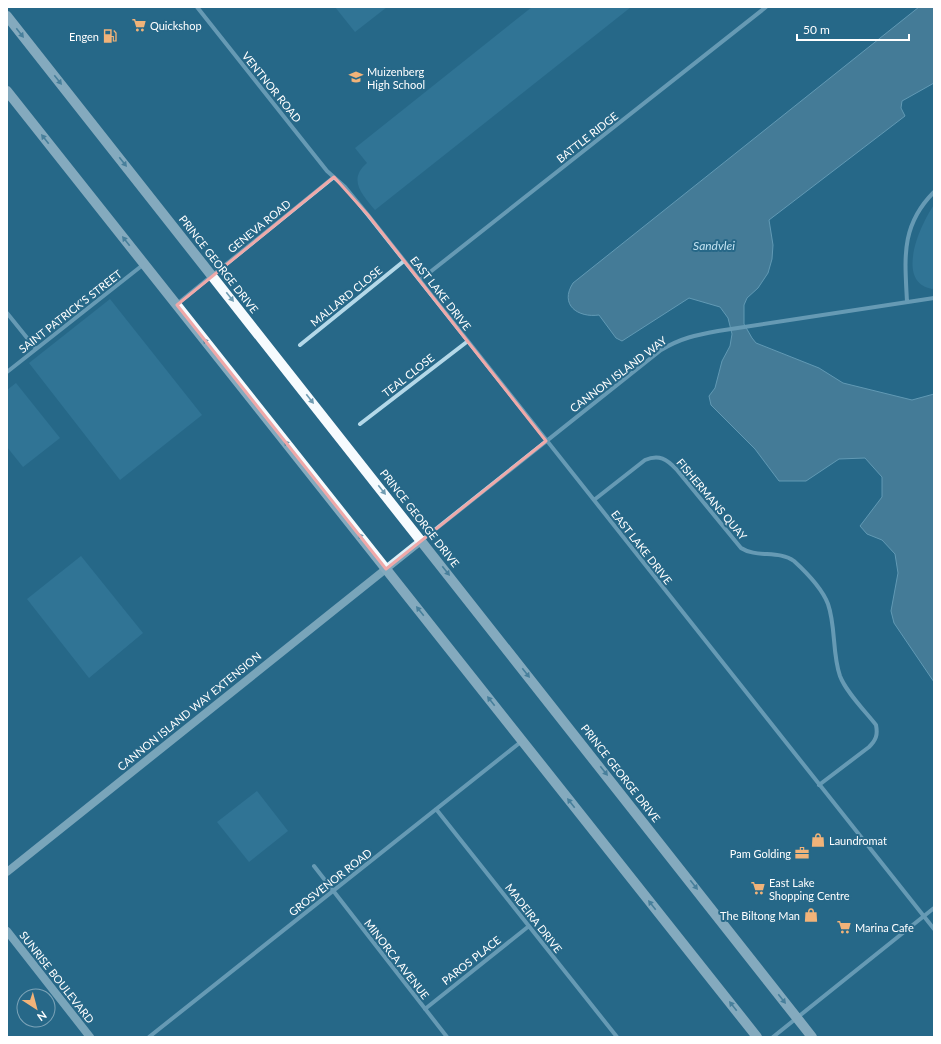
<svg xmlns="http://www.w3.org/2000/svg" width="941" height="1044" font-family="Lato,sans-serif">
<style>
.green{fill:#3c83a4}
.water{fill:#6893a8;stroke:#a8d5e9}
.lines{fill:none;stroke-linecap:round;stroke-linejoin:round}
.street{stroke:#b4d8e8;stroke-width:4}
.secondary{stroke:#deeff7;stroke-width:8}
.primary{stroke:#f6fbfe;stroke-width:10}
.oneway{fill:#6f9bb1}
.marked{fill:none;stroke:#efa9a9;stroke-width:3;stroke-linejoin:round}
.labels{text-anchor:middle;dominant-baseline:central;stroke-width:4;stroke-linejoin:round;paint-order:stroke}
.poi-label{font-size:11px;fill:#fff;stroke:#276888;text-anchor:start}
.street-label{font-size:11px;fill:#fff;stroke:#276888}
.water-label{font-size:12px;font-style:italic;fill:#c2e2f1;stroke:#276888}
</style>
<rect width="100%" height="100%" fill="#276888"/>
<!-- green -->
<path class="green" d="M335,7H387L355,32Z
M532,7H631L375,210C363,195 347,180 367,163L355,148Z
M934,205V288L932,289C894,282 921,223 934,205Z
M110,299L202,415L120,480L29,363Z
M16,383L60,438L23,467L7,447V390Z
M81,556L143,633L89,678L27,599Z
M257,791L288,831L249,862L217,822Z"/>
<!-- water -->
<path class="water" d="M919,7H934V83L902,101L901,108L905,116L769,220L773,245L772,259L768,273L758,288L747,298L744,305V324L752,338L756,343L819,368L843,383L912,400L934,394V682L894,623L891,611L898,573L895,554L882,540L867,534L860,526L882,497V477L865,458L839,459L806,481H779L755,449L711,405L709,396L715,388L722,361L730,346L732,334L728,318L720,307L689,298L622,341L616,338L599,315C578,318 559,305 573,283Z"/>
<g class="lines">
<!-- street -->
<path class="street" d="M197,7L327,171L345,187L368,215L934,929
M420,280L766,7
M907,302C905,259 900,226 934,192
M177,304L334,177
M7,313L36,349
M300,345L404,261
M7,372L144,264
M360,424L468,341
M594,500L645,460C659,454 667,459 677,470L741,548C756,558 779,550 794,561C806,572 822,588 828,604C836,627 832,653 840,676C846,692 865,711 876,725C878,735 876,740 869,747L819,785
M422,540L661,350C681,338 696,335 718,331L934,298
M436,809L617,1037
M314,866L447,1037
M425,1009L529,926
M149,1037L522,741
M773,1037L934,908"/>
<!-- secondary -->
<path class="secondary" d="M7,872L422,540
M7,931L90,1037"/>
<!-- primary -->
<path class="primary" d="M7,16L812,1037
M7,91L757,1037"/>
</g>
<!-- one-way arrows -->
<defs><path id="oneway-solid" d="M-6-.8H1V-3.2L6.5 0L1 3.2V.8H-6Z"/></defs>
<g class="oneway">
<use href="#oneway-solid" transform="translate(20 33) rotate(52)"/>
<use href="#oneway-solid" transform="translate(58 80) rotate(52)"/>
<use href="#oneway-solid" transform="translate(45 139) rotate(-128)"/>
<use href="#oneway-solid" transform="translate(123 162) rotate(52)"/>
<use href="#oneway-solid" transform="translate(126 241) rotate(-128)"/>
<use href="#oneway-solid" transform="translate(230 297) rotate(52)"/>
<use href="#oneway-solid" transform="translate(207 343) rotate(-128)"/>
<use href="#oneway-solid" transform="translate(310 399) rotate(52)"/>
<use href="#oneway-solid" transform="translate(288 445) rotate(-128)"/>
<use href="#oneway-solid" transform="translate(382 490) rotate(52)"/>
<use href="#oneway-solid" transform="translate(362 538) rotate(-128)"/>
<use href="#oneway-solid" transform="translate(446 571) rotate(52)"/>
<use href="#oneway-solid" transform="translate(420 611) rotate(-129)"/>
<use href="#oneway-solid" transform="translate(526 673) rotate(52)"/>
<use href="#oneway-solid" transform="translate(491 701) rotate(-128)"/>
<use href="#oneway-solid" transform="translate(604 771) rotate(52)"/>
<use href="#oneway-solid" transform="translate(571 803) rotate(-128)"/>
<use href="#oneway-solid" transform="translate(694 885) rotate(52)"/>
<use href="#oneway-solid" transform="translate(652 905) rotate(-128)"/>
<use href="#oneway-solid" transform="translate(782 999) rotate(52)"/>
<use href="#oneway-solid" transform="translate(733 1006) rotate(-128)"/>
</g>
<!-- marked area -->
<path d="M0 0H941V1044H0ZM334,177L368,215L546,441L386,569L177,305Z" fill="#276888" fill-opacity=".55" fill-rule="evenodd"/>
<path class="marked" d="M334,177L368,215L546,441L386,569L177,305Z"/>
<!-- icons -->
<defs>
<symbol id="supermarket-bare" viewBox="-9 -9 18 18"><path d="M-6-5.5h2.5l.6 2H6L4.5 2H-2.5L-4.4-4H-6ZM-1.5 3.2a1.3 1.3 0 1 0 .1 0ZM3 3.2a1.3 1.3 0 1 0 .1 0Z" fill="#f1b379" stroke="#276888" stroke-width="2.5" paint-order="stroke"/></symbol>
<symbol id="fuel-bare" viewBox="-9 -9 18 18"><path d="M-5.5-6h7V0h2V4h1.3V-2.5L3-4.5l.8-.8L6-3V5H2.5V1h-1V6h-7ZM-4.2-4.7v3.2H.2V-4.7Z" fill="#f1b379" stroke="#276888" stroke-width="2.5" paint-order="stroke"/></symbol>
<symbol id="school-bare" viewBox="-9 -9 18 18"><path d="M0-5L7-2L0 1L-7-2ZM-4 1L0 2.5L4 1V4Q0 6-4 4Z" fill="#f1b379" stroke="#276888" stroke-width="2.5" paint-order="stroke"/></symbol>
<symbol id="shop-bare" viewBox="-9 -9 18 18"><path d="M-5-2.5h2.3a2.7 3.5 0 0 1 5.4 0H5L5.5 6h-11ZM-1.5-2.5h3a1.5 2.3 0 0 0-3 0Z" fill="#f1b379" stroke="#276888" stroke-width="2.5" paint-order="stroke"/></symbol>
<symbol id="office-bare" viewBox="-9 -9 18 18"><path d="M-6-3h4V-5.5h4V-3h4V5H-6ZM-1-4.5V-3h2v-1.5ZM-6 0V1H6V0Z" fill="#f1b379" stroke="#276888" stroke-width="2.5" paint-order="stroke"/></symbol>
</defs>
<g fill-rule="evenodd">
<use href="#supermarket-bare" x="129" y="15" width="20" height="20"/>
<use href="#fuel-bare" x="100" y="26" width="20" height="20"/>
<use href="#school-bare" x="346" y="67" width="20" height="20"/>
<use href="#shop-bare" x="808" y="830" width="20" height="20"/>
<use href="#office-bare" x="792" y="843" width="20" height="20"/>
<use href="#supermarket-bare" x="748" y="878" width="20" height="20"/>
<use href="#shop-bare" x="801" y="905" width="20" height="20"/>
<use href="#supermarket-bare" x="834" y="917" width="20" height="20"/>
</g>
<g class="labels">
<!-- poi labels -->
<g class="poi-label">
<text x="150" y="25">Quickshop</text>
<text x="99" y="36" text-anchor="end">Engen</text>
<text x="367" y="71">Muizenberg<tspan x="367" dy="13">High School</tspan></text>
<text x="829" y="840">Laundromat</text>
<text x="791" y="853" text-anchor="end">Pam Golding</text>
<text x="769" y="882">East Lake<tspan x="769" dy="13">Shopping Centre</tspan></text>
<text x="800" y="915" text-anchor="end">The Biltong Man</text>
<text x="855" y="927">Marina Cafe</text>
</g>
<!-- street labels -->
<g class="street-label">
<text transform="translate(272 87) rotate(51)">VENTNOR ROAD</text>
<text transform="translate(587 137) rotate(-38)">BATTLE RIDGE</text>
<text transform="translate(259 226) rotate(-39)">GENEVA ROAD</text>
<text transform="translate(219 264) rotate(52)">PRINCE GEORGE DRIVE</text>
<text transform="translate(441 293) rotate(52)">EAST LAKE DRIVE</text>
<text transform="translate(346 296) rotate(-39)">MALLARD CLOSE</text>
<text transform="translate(70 311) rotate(-38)">SAINT PATRICK'S STREET</text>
<text transform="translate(618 374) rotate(-37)">CANNON ISLAND WAY</text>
<text transform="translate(408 375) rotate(-38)">TEAL CLOSE</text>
<text transform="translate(712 499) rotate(50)">FISHERMANS QUAY</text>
<text transform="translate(420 518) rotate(52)">PRINCE GEORGE DRIVE</text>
<text transform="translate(642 547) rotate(52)">EAST LAKE DRIVE</text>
<text transform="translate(189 711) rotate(-39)">CANNON ISLAND WAY EXTENSION</text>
<text transform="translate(621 773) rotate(52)">PRINCE GEORGE DRIVE</text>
<text transform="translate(330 882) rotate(-38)">GROSVENOR ROAD</text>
<text transform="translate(534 918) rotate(52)">MADEIRA DRIVE</text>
<text transform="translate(397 959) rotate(52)">MINORCA AVENUE</text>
<text transform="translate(471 960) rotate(-38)">PAROS PLACE</text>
<text transform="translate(57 977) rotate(52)">SUNRISE BOULEVARD</text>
</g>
<!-- water labels -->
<g class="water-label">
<text x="714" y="245">Sandvlei</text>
</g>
</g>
<!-- border -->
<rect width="941" height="1044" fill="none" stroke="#ffffff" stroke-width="16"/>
<!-- north arrow -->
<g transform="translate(36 1008) rotate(144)"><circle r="19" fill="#276888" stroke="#7da4b8"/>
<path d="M0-3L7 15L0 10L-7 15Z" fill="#f1b379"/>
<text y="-6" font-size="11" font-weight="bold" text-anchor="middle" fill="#ffffff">N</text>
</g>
<!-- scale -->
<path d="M797 34v6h112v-6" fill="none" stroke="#ffffff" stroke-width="2"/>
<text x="803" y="34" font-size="12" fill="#ffffff" stroke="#276888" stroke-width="3" paint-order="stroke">50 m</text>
</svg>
